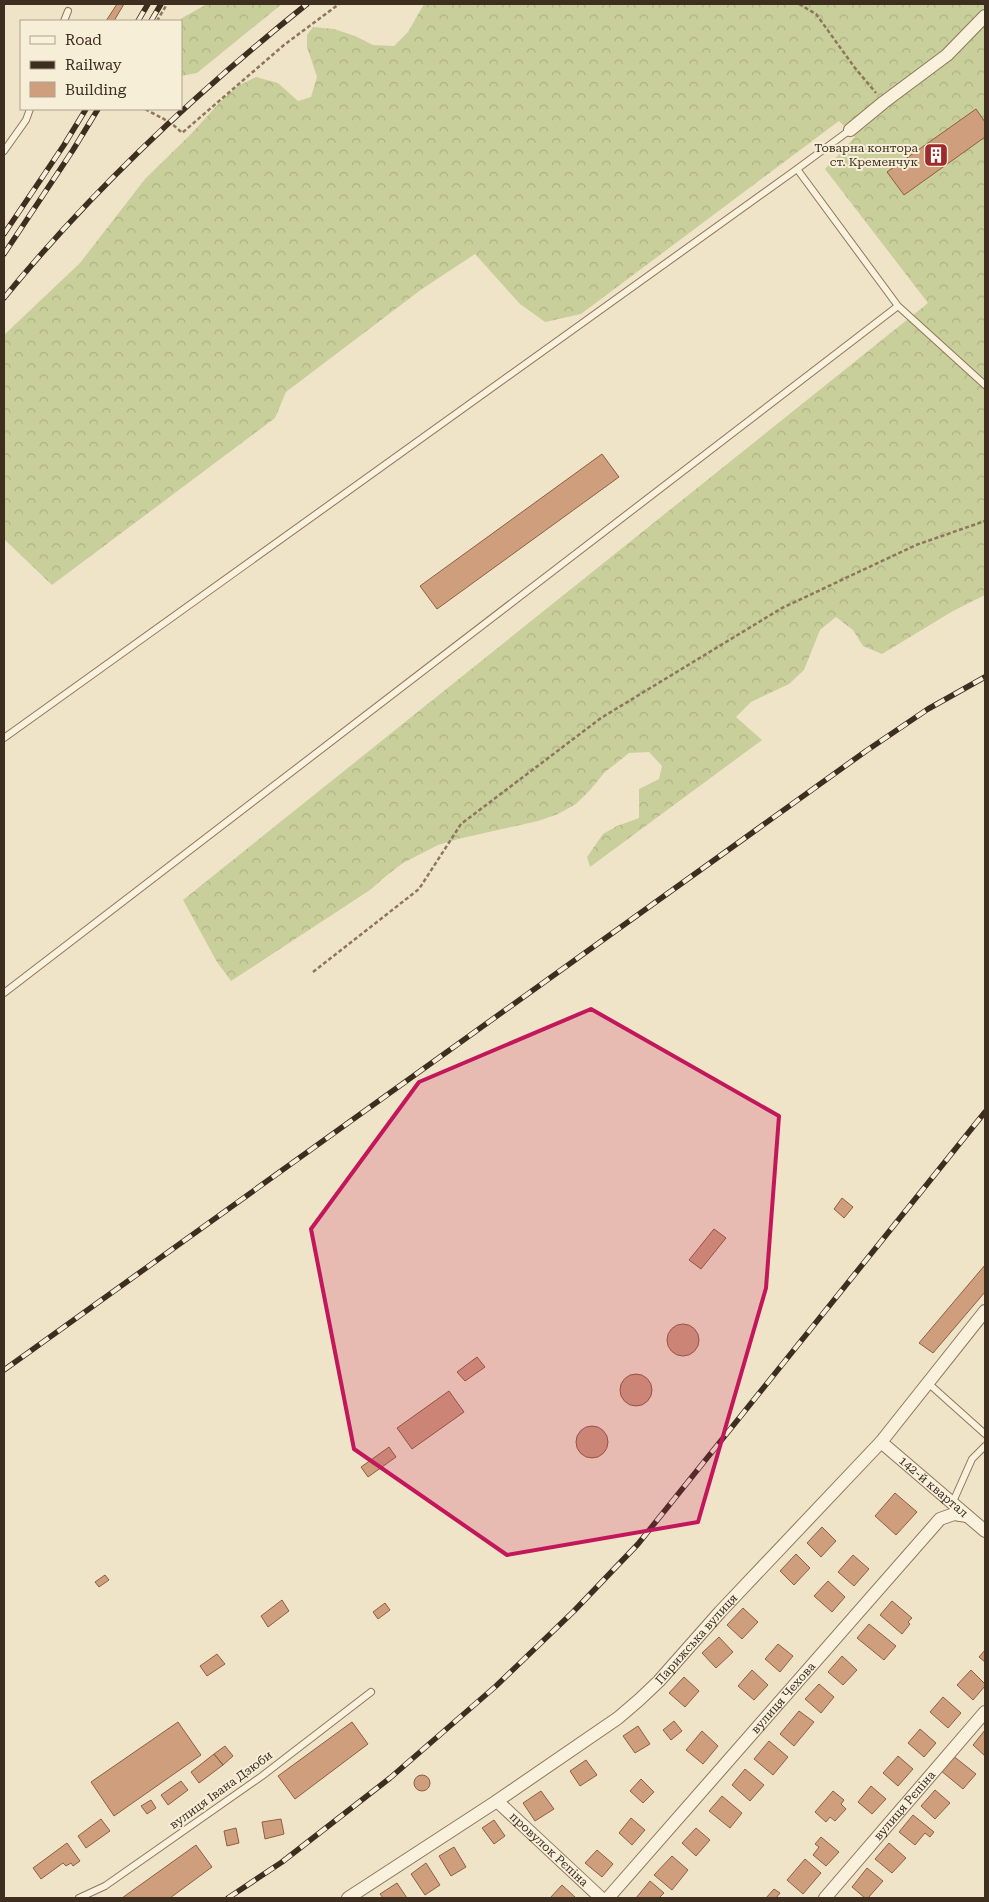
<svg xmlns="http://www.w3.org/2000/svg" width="989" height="1902" font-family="'Roboto Serif',serif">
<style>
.forest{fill:url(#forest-crowns)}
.building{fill:#cf9f7d;stroke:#8d5f41}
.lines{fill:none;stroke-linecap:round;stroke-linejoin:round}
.service-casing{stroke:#8d765c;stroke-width:8}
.minor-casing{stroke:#8d765c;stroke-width:14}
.path{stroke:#8d765c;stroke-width:2.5;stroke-dasharray:4 2.5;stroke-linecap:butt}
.service{stroke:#faf1dc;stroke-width:6}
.minor{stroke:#faf1dc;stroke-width:12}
.rail-casing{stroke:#3d2e20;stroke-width:5.5}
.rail{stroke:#f7eed8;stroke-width:4;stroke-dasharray:11;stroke-linecap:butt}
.marked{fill:#c2185b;fill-opacity:0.2;stroke:#c2185b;stroke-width:4;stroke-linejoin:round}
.labels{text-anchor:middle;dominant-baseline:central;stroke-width:4;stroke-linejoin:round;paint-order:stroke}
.poi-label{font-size:12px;fill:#3d2e20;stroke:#f7eed8;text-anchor:end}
.street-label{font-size:12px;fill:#3d2e20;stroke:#f7eed8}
</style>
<defs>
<pattern id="forest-crowns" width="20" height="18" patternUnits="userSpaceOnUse" patternTransform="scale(1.25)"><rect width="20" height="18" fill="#c9cf9b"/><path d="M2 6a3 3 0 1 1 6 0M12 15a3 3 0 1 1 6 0" fill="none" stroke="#aeb285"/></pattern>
</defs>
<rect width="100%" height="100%" fill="#f0e4c8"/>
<!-- forest -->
<path class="forest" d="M207,4H282L197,73L181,76V21H179L182,18Z
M424,4H985V595L953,611L882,654L863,646L853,630L836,617L820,630L804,670L789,684L751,702L736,717L762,740L590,867L587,857L603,834L617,826L639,818V789L659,779L662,766L649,752L629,753L604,773L591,789L576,804L558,814L538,821L458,839L438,845L403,863L386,876L370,890L231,981L217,962L183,900L928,303L825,169L855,137L839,121L581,314L545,322L520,304L475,254L422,289L286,392L275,418L52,585L4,539V335L80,263L145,179L190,135L222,100L238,86L256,77L278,83L298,101L311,97L317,77L307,47V35L313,27L334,29L355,36L373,45L394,46L408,32Z"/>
<!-- building -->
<path class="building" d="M117,4H124L114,21H106Z
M976,109L985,122V137L904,195L887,172Z
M602,454L619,477L437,609L420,586Z
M842,1198L853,1207L844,1218L834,1209Z
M714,1229L726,1238L701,1269L689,1260Z
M985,1265V1292L933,1353L919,1343Z
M667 1340a16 16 0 1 1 32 0a16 16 0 1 1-32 0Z
M477,1357L485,1367L465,1381L457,1372Z
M620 1390a16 16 0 1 1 32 0a16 16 0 1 1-32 0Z
M449,1391L464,1412L412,1449L397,1428Z
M576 1442a16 16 0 1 1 32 0a16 16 0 1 1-32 0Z
M389,1447L396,1457L368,1477L361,1467Z
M895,1493L917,1512L896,1535L875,1516Z
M822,1527L836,1541L821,1557L807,1543Z
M796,1554L810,1568L794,1585L780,1571Z
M853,1555L869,1569L854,1586L838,1572Z
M105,1575L109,1580L99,1587L95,1582Z
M828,1581L845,1597L832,1612L814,1596Z
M282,1600L289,1611L268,1627L261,1616Z
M892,1601L912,1618L908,1622L910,1624L902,1634L880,1615Z
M385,1603L390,1610L378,1619L373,1612Z
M743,1608L758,1622L742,1639L727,1625Z
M869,1624L896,1646L884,1660L857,1638Z
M719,1637L733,1652L716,1668L702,1653Z
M778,1644L793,1656L780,1672L765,1659Z
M985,1650V1662L979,1657Z
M217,1654L225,1664L207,1676L200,1666Z
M842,1656L857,1670L843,1685L828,1672Z
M752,1670L768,1685L754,1700L738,1686Z
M971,1670L985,1684V1686L973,1700L957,1685Z
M684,1677L699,1691L685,1707L669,1693Z
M819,1684L834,1697L821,1713L805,1699Z
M943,1697L961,1713L948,1728L930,1712Z
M799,1711L814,1722L794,1746L780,1734Z
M674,1721L682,1731L671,1740L663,1730Z
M178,1722L201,1755L114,1816L91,1782Z
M352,1722L368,1744L295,1799L278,1776Z
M638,1726L650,1744L635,1753L623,1736Z
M920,1729L936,1743L924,1757L908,1743Z
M985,1730V1756L973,1745Z
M702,1731L718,1746L703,1764L686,1750Z
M769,1741L788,1757L773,1775L754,1759Z
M225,1746L233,1756L223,1765L214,1754Z
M214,1754L223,1765L199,1783L191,1772Z
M952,1755L976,1774L963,1789L940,1770Z
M898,1756L913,1769L898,1786L883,1773Z
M586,1760L597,1775L580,1786L570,1771Z
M745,1769L764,1785L750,1801L732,1785Z
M414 1783a8 8 0 1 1 16 0a8 8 0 1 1-16 0Z
M641,1779L654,1792L643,1803L630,1791Z
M181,1781L188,1790L168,1805L161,1795Z
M871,1786L886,1799L872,1814L858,1802Z
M935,1790L950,1803L935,1819L921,1806Z
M541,1791L554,1809L535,1821L523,1803Z
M833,1791L844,1800L841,1804L846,1809L835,1821L830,1817L826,1822L815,1812Z
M722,1796L742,1813L730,1828L709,1811Z
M151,1800L156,1808L147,1814L141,1806Z
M913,1815L934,1832L930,1837L925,1833L915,1845L899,1832Z
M631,1818L645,1830L632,1845L619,1833Z
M101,1819L110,1831L86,1848L78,1836Z
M281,1819L284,1834L265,1839L262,1822Z
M494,1820L505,1836L494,1844L482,1828Z
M236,1828L239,1843L227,1846L224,1831Z
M696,1828L710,1840L696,1856L682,1843Z
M821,1837L839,1852L826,1866L813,1855L819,1847L815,1844Z
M67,1843L80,1861L73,1866L71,1863L66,1866L63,1863L41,1879L33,1868Z
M889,1843L906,1858L892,1873L875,1859Z
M196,1845L212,1867L170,1898H122Z
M454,1847L466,1867L451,1876L439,1856Z
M597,1850L613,1864L602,1877L585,1863Z
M672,1856L688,1870L672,1890L654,1875Z
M805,1859L821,1873L803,1894L787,1880Z
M426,1863L440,1885L425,1895L411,1874Z
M867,1868L883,1881L868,1898H865L852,1887Z
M650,1881L664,1893L659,1898H636Z
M397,1883L407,1898H383L380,1894Z
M562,1885L576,1898H550Z
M774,1889L780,1893L776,1898H766Z"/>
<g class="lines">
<defs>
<path id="service" d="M64,21L68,11
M4,151L26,120L30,109
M898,306L985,385
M4,738L797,169
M4,993L898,306L797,169L850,130
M928,1383L985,1434
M952,1504L972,1459L985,1446
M79,1898L105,1886L262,1776L371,1692"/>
<g id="minor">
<path d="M850,130L884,102L947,55L985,16"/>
<path id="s1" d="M881,1442L985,1531"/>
<path id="s2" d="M497,1801L601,1898"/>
<path id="s3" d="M348,1898L497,1801L618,1718L639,1700L659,1681L720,1612L881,1442L985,1311"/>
<path id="s4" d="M608,1898L940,1519L954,1514L967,1516"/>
<path id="s5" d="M825,1898L985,1712"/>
</g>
</defs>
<!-- service casing -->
<use href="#service" class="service-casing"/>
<!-- minor casing -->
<use href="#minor" class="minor-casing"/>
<!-- path -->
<path class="path" d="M799,4L816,14L855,68L876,93
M157,21L167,4
M145,109C159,117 171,121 182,133L284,45L339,4
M313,972L419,889L461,824L601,718L782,608L916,545L985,521"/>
<!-- service -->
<use href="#service" class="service"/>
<!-- minor -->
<use href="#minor" class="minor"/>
<defs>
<path id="rail" d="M138,21L148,4
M151,21L161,4
M4,234L64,145L86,109
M4,254L73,150L98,109
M4,298C93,189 197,92 307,4
M4,1370L866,751L928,709L985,677
M228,1898L282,1862L390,1778L496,1686L574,1611L638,1544L985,1112"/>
</defs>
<!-- rail casing -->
<use href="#rail" class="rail-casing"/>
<!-- rail -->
<use href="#rail" class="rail"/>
</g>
<!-- marked area -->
<path class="marked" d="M591,1009L779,1116L766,1288L698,1522L507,1555L354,1449L311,1229L419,1082Z"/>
<!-- icons -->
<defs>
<symbol id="building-square" viewBox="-11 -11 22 22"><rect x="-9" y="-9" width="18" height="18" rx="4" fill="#9e2a2b" stroke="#f7eed8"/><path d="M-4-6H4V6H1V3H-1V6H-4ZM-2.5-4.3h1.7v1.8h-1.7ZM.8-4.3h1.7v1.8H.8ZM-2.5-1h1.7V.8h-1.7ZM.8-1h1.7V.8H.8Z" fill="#fff"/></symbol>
</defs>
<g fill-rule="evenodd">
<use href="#building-square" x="922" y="141" width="28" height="28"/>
</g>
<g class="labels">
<!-- poi labels -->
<g class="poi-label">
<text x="918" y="148">Товарна контора<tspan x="918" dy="14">ст. Кременчук</tspan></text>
</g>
<!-- street labels -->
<g class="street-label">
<text stroke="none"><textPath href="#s1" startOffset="69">142-й квартал</textPath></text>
<text stroke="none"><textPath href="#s3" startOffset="436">Парижська вулиця</textPath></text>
<text stroke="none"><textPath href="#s4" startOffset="266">вулиця Чехова</textPath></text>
<text transform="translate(221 1790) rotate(-36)">вулиця Івана Дзюби</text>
<text stroke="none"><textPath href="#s5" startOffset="122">вулиця Рєпіна</textPath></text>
<text stroke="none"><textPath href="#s2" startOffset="71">провулок Рєпіна</textPath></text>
</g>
</g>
<!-- border -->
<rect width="989" height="1902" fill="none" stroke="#3d2e20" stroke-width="10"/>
<!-- legend -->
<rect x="20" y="20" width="162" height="90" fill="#f7eed8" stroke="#ada18e"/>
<rect x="30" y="36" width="25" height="8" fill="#faf1dc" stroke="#ada18e"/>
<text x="65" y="45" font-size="15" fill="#3d2e20">Road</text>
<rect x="30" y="61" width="25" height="8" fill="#3d2e20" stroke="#ada18e"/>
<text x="65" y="70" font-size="15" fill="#3d2e20">Railway</text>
<rect x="30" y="82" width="25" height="15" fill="#cf9f7d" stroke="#ada18e"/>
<text x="65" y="95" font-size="15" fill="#3d2e20">Building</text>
</svg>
